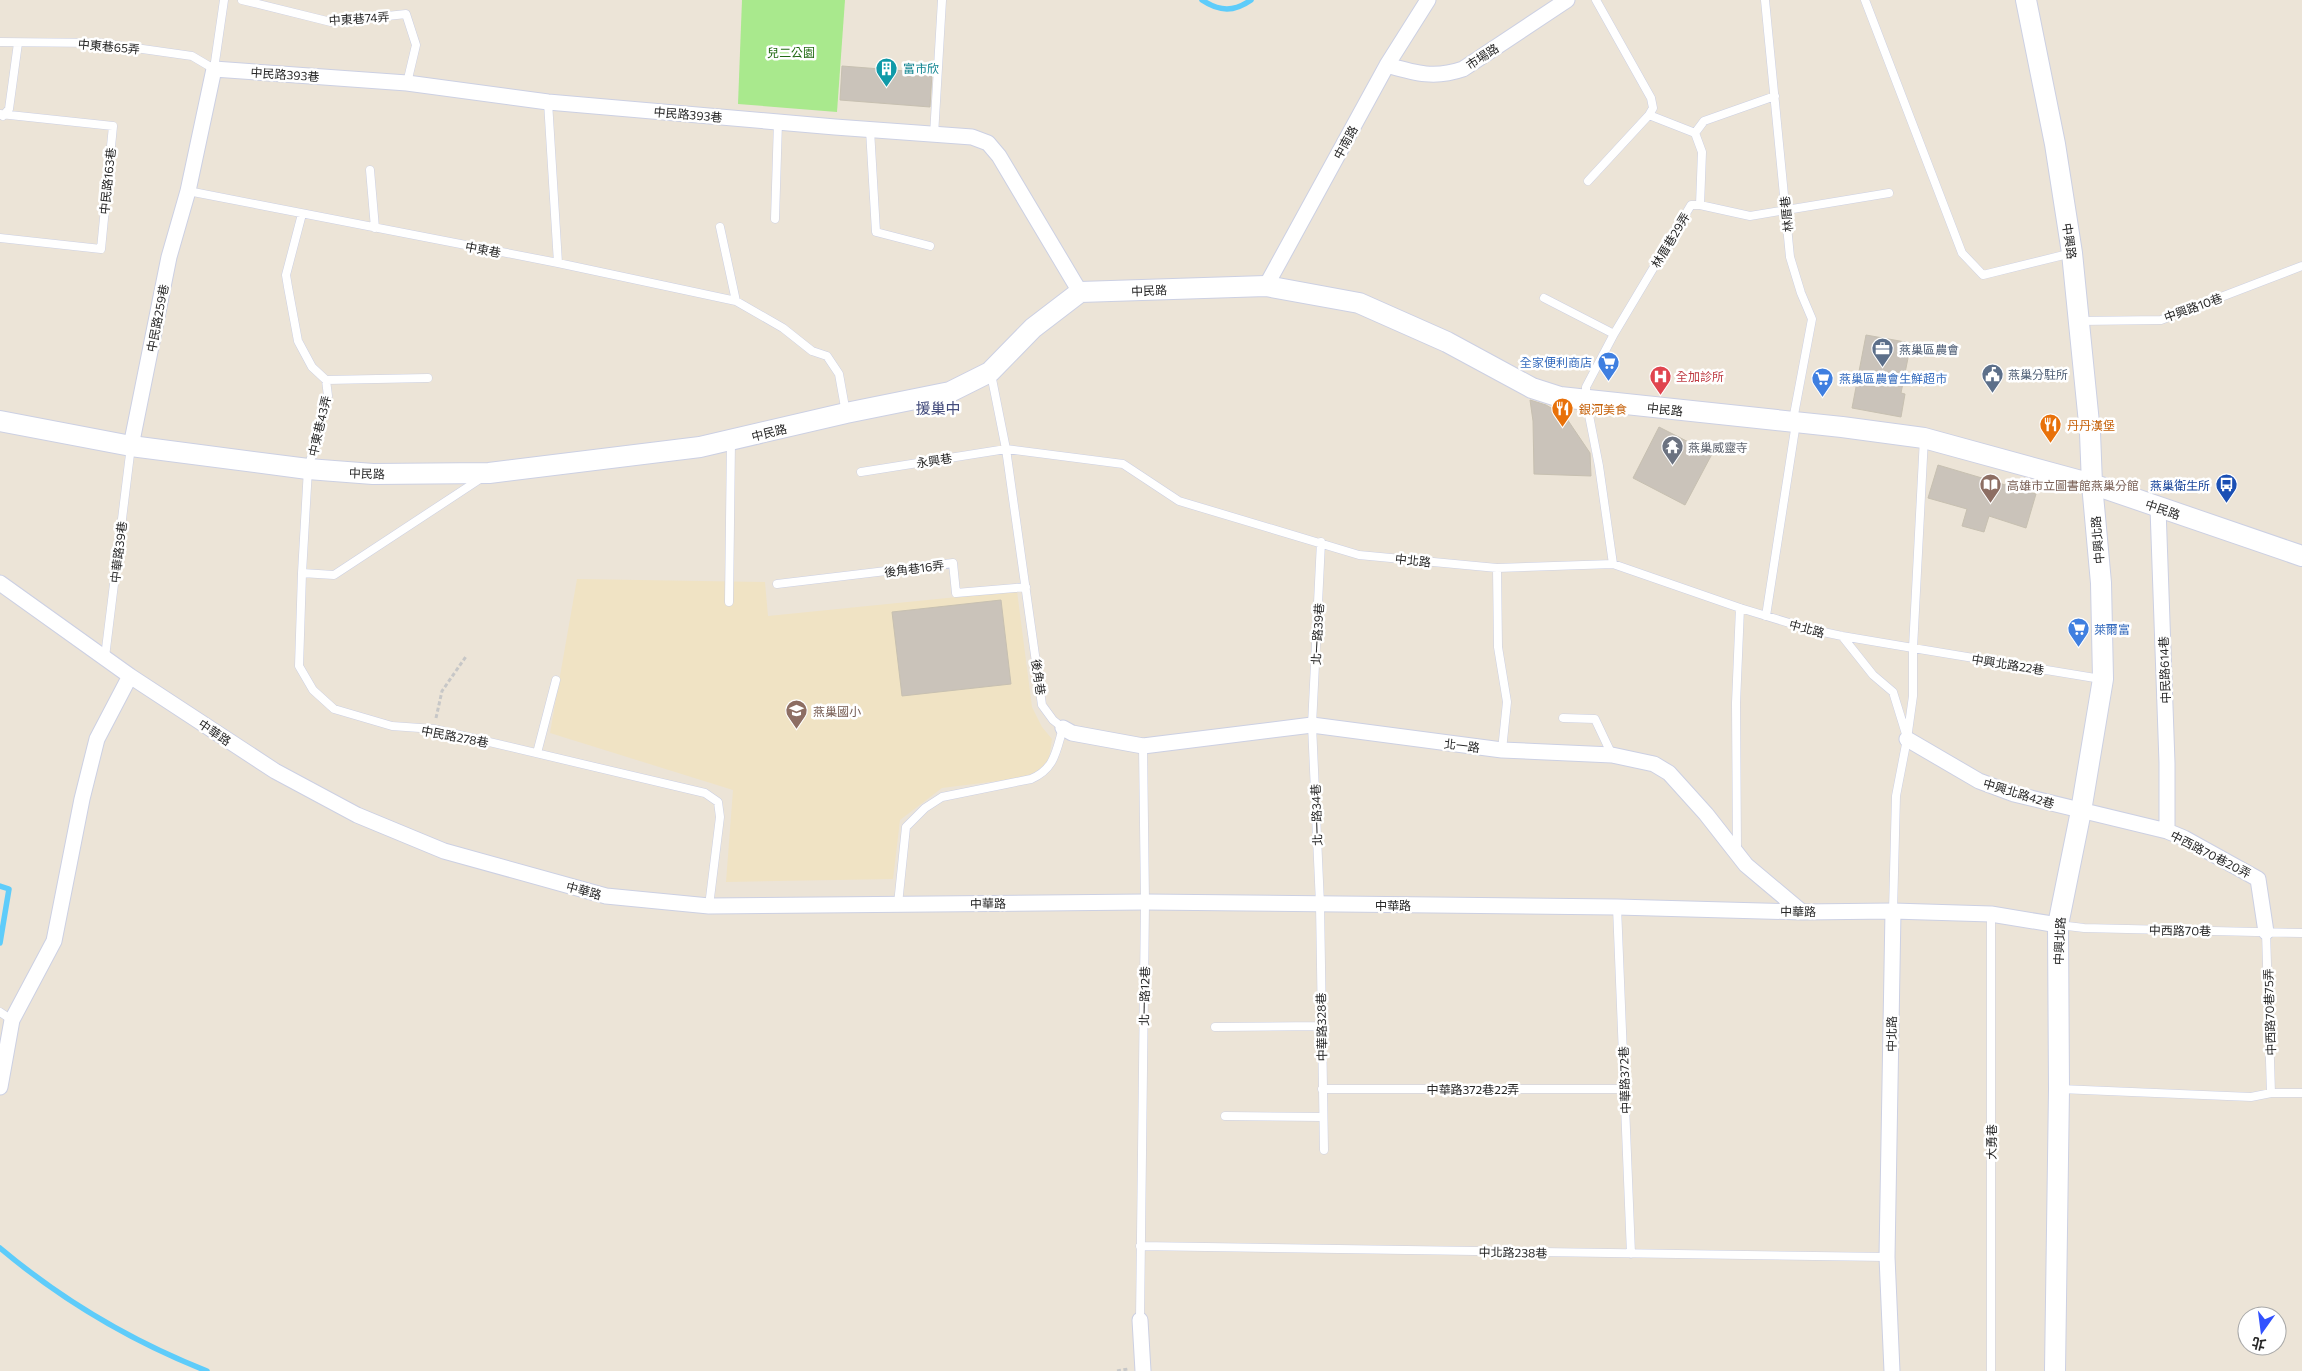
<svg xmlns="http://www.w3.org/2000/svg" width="2302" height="1371" font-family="Commissioner,'Noto Sans TC',sans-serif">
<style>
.education{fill:#f0e3c4}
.green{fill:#a9e98d}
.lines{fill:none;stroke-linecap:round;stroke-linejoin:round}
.stream{stroke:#5eccfa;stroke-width:5.5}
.building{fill:#cac3ba;stroke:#c7c0b1}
.lane-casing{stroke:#ccd0e3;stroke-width:9}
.street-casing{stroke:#ccd0e3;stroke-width:17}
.secondary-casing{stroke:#ccd0e3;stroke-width:22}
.path{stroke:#c7c7c7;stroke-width:3;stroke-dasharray:4 2.5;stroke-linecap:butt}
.lane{stroke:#fff;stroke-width:8}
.street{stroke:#fff;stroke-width:15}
.secondary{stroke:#fff;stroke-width:20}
.labels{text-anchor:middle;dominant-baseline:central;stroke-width:5;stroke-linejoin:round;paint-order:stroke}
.street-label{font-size:12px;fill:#272727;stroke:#fff}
.park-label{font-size:12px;fill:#216a12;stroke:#fff}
.culture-label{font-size:12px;fill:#0d838f;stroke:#fff;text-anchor:start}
.service-label{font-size:12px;fill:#4e5e75;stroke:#fff;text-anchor:start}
.shop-label{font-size:12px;fill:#366cbe;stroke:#fff;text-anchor:start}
.health-label{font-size:12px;fill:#be3a42;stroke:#fff;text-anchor:start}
.food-label{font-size:12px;fill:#c56008;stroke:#fff;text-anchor:start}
.worship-label{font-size:12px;fill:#5b616d;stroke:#fff;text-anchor:start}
.education-label{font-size:12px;fill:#785e54;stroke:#fff;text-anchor:start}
.transit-label{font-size:12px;fill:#164399;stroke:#fff;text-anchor:end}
.quarter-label{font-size:15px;fill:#444c7c;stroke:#fff}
</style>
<rect width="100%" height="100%" fill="#ece4d7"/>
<!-- education -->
<path class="education" d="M577,579L765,582L768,616L1017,591L1032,707L1042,727L1052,739L1048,765L1037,776L942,788L900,820L893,879L726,882L733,790L550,733Z"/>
<!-- green -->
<path class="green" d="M742,0H845L837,112L738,104Z"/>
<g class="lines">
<!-- stream -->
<path class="stream" d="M1202,0C1220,12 1234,12 1251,0
M0,886L9,889L0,943
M0,1248C63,1301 131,1341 207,1371"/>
</g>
<!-- building -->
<path class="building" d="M842,66L932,73L930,107L840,100Z
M1866,335L1911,343L1901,393L1905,394L1901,417L1852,408Z
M1530,400L1546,405L1565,416L1590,453L1591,476L1534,474L1533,421Z
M1659,427L1712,454L1685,505L1633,478Z
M1938,465L2036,494L2026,528L1989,516L1984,532L1962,526L1967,509L1928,498Z
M1001,600L1011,684L902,696L892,612Z"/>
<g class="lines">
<defs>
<path id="lane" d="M242,0L331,22L406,14L416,45L407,83
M1765,0L1790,257L1801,293L1812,319L1793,420
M1865,0L1962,253L1983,275L2072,253
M0,42L100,43L192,56L214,69L224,0
M548,102L558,263
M0,114L113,126L101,249L0,238
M1649,115L1695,133
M3,116L9,109L18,43
M870,130L876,232L930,246
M934,135L942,0
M370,170L375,228
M1588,181L1649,115L1653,108L1651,98L1596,0
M188,191L558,263L736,301L783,328L812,351L827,356L839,374L846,413
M1700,205L1702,152L1695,133L1704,121L1775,96
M302,214L286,275L288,287L298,341L312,367L326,380L328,396L308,469L302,573L299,666L313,690L334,709L392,726L434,729L705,793L718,802L720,817L709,906
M775,219L778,122
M720,227L736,301
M1544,298L1614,334
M2079,321L2161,320L2302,266
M326,380L428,378
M1924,438L1913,648L2101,679
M861,472L1006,449L1123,464L1179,501L1359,555L1497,568L1613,564L1740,608L1809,629L1842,636L1913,648V696L1907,739L1896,796L1893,911
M1321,542L1312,725L1320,904L1324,1150
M1613,564L1599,466L1586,400V387L1614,334L1691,205H1700L1750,216L1889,193
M1497,568L1498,647L1507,702L1502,750
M302,573L334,575L480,479
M777,584L953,563L956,593L1026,587
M729,602L731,441
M1766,616L1796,423
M1842,636L1873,675L1893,692L1906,734
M105,657L131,446
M1563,718L1595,719L1612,755
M537,753L556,680
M1737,851L1736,703L1740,608
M898,904L906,827L925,808L942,797L1031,779C1055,769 1056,751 1063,728L1053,720L1042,705L1006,449L991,374
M1617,907L1631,1254
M1991,914V1371
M2059,925L2084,928L2302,933
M2266,932L2271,1093
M0,1012L12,1020
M1215,1027L1321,1026
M1322,1089H1625
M2060,1089L2251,1097L2271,1093H2302
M1225,1116L1323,1117
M1140,1246L1887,1257
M1140,1320L1145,902L1143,746"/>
<path id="street" d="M1387,65C1415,73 1434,79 1463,69L1567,0
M1266,286L1387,65L1428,0
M131,446L169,257L188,191L214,69L407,83L548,102L835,127L972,137L988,143L999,156L1080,292
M2158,508L2167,763V831
M0,583L130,676L275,771L357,815L444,851L606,896L709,906L1145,902L1617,907L1802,912L1893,911L1991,914L2058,925
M1063,728L1072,733L1143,746L1312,725L1502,750L1612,755L1654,764L1669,773L1706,814L1746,865L1802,912
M1907,739L1979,781L2014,794L2167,831L2184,838L2258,879L2266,932
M0,1087L12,1020L54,941L82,799L97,739L130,676
M1140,1320L1143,1371
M1892,1371L1887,1257L1893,911"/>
<path id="secondary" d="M2026,0L2055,144L2072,253L2090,433L2092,484L2101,583L2103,679L2081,811L2058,925L2059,1089L2055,1371
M0,421L131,446L308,469L373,474L489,473L700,447L846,413L950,392L990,372L1033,328L1080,292L1266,286L1359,303L1447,342L1532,388L1560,397L1842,427L1924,438L2092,484L2302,556"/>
</defs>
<!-- lane casing -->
<use href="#lane" class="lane-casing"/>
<!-- street casing -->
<use href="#street" class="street-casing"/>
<!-- secondary casing -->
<use href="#secondary" class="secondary-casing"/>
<!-- path -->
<path class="path" d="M436,718L442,691L467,655
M1117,1371L1128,1369"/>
<!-- lane -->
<use href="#lane" class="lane"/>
<!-- street -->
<use href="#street" class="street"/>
<!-- secondary -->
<use href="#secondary" class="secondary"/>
</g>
<!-- icons -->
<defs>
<symbol id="building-pin" viewBox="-11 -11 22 30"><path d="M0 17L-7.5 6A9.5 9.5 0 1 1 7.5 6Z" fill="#0f9aa8" stroke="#fff"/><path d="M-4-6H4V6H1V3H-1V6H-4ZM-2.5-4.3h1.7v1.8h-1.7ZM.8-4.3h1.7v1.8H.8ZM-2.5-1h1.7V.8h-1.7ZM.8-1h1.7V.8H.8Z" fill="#fff"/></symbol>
<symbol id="office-pin" viewBox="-11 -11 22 30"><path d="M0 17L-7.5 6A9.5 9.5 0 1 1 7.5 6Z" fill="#5c6f8a" stroke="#fff"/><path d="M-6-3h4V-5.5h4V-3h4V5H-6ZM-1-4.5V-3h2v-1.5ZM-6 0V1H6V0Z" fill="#fff"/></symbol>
<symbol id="supermarket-pin" viewBox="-11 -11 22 30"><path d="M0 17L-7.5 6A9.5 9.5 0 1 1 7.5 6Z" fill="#3f7fe0" stroke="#fff"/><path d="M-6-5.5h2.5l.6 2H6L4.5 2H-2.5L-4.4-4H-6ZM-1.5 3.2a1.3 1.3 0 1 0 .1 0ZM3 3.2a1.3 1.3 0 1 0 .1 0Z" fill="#fff"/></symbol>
<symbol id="civic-pin" viewBox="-11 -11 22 30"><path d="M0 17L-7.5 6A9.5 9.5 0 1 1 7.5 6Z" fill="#5c6f8a" stroke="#fff"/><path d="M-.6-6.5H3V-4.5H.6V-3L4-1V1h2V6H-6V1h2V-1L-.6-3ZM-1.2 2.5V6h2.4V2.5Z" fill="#fff"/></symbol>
<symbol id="hospital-pin" viewBox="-11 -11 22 30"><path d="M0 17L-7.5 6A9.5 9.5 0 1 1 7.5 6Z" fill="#e0444e" stroke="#fff"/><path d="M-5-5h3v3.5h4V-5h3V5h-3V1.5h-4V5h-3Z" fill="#fff"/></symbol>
<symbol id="restaurant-pin" viewBox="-11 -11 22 30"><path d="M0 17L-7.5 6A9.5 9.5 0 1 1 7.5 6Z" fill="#e8710a" stroke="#fff"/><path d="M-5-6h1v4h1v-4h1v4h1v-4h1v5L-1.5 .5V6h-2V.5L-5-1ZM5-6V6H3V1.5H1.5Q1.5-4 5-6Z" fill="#fff"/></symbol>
<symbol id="temple-pin" viewBox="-11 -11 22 30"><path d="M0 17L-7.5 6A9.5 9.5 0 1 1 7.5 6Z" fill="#6b7280" stroke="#fff"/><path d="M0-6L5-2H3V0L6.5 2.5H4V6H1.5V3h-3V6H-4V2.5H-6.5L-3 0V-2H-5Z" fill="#fff"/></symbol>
<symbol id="library-pin" viewBox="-11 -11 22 30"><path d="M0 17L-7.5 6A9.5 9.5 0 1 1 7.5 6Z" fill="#8d6e63" stroke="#fff"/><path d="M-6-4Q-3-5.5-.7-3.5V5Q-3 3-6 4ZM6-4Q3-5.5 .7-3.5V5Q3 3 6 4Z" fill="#fff"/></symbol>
<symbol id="bus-pin" viewBox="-11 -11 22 30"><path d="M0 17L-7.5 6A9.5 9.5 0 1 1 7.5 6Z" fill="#1a4fb4" stroke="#fff"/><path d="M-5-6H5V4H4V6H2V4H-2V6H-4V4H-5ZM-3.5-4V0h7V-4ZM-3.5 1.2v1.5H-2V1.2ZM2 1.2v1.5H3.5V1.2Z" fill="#fff"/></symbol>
<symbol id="school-pin" viewBox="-11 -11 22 30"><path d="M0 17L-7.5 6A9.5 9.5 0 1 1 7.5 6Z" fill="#8d6e63" stroke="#fff"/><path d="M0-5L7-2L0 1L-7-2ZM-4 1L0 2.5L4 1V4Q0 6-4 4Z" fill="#fff"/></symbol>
</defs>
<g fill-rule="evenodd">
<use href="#building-pin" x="874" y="56" width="25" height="34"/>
<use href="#office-pin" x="1870" y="336" width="25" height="34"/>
<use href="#supermarket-pin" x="1596" y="350" width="25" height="34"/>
<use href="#civic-pin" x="1980" y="362" width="25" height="34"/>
<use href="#hospital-pin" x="1648" y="364" width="25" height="34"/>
<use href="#supermarket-pin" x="1810" y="366" width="25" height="34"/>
<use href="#restaurant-pin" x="1550" y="396" width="25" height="34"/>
<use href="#restaurant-pin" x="2038" y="412" width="25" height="34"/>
<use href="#temple-pin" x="1660" y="434" width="25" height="34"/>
<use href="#library-pin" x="1978" y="472" width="25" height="34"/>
<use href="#bus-pin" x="2214" y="472" width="25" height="34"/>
<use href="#supermarket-pin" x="2066" y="616" width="25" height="34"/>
<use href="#school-pin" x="784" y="698" width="25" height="34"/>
</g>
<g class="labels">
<!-- street labels -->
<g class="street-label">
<text transform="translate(359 18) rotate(-4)">中東巷74弄</text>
<text transform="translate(109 46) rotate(5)">中東巷65弄</text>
<text transform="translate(1482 56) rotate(-33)">市場路</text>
<text transform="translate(285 74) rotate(4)">中民路393巷</text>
<text transform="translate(688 114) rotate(5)">中民路393巷</text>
<text transform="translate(1345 142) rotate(-61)">中南路</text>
<text transform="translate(107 181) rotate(-84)">中民路163巷</text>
<text transform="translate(1786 214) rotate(-96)">林厝巷</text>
<text transform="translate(1670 240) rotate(-59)">林厝巷29弄</text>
<text transform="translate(2070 241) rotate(82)">中興路</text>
<text transform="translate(483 249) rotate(11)">中東巷</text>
<text transform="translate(1149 290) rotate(-2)">中民路</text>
<text transform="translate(2193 307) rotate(-20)">中興路10巷</text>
<text transform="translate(157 318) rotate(-79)">中民路259巷</text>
<text transform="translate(1665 409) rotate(6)">中民路</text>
<text transform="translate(319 426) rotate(-77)">中東巷43弄</text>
<text transform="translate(769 432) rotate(-14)">中民路</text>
<text transform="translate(934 460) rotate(-9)">永興巷</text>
<text transform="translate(367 473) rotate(2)">中民路</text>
<text transform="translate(2163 509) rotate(19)">中民路</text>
<text transform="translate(2097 540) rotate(-95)">中興北路</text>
<text transform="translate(118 552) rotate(-83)">中華路39巷</text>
<text transform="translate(1413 560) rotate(6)">中北路</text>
<text transform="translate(914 568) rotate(-7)">後角巷16弄</text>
<text transform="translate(1807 628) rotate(15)">中北路</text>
<text transform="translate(1317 634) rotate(-87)">北一路39巷</text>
<text transform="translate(2008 664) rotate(9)">中興北路22巷</text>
<text transform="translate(2164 670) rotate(-92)">中民路614巷</text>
<text transform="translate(1039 677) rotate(82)">後角巷</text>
<text transform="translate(215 732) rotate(34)">中華路</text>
<text transform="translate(455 736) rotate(11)">中民路278巷</text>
<text transform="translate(1462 745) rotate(7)">北一路</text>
<text transform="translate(2019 793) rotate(17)">中興北路42巷</text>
<text transform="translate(1316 815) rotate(-92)">北一路34巷</text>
<text transform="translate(2211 854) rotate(27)">中西路70巷20弄</text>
<text transform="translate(584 890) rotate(15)">中華路</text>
<text transform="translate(988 903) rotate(-1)">中華路</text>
<text x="1393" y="905">中華路</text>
<text transform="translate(1798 911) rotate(1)">中華路</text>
<text transform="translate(2180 930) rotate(1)">中西路70巷</text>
<text transform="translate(2059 941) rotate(-87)">中興北路</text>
<text transform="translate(1144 996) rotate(-89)">北一路12巷</text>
<text transform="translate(2269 1012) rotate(-92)">中西路70巷75弄</text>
<text transform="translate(1321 1027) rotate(-91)">中華路328巷</text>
<text transform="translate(1891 1034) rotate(-89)">中北路</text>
<text transform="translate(1624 1080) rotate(-92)">中華路372巷</text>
<text x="1473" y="1089">中華路372巷22弄</text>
<text transform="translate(1991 1142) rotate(-90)">大勇巷</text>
<text transform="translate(1513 1252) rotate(1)">中北路238巷</text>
</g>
<!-- park labels -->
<g class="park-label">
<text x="791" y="52">兒二公園</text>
</g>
<!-- culture labels -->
<g class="culture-label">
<text x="903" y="68">富市欣</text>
</g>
<!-- service labels -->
<g class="service-label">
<text x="1899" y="349">燕巢區農會</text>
<text x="2008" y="374">燕巢分駐所</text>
</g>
<!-- shop labels -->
<g class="shop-label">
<text x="1592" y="362" text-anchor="end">全家便利商店</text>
<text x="1839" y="378">燕巢區農會生鮮超市</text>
<text x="2094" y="629">萊爾富</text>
</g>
<!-- health labels -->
<g class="health-label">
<text x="1676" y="376">全加診所</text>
</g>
<!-- food labels -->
<g class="food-label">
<text x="1579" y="409">銀河美食</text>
<text x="2067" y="425">丹丹漢堡</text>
</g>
<!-- worship labels -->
<g class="worship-label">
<text x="1688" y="447">燕巢威靈寺</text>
</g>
<!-- education labels -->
<g class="education-label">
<text x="2007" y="485">高雄市立圖書館燕巢分館</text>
<text x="813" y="711">燕巢國小</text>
</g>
<!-- transit labels -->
<g class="transit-label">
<text x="2210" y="485">燕巢衛生所</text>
</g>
<!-- quarter labels -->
<g class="quarter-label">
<text x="938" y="408">援巢中</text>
</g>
</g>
<!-- north arrow -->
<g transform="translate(2262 1331) rotate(194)"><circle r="24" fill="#ffffff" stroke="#a9a9a9"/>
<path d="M0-4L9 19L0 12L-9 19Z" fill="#3151ff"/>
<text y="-8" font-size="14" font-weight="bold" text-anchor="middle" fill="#272727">北</text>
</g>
</svg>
